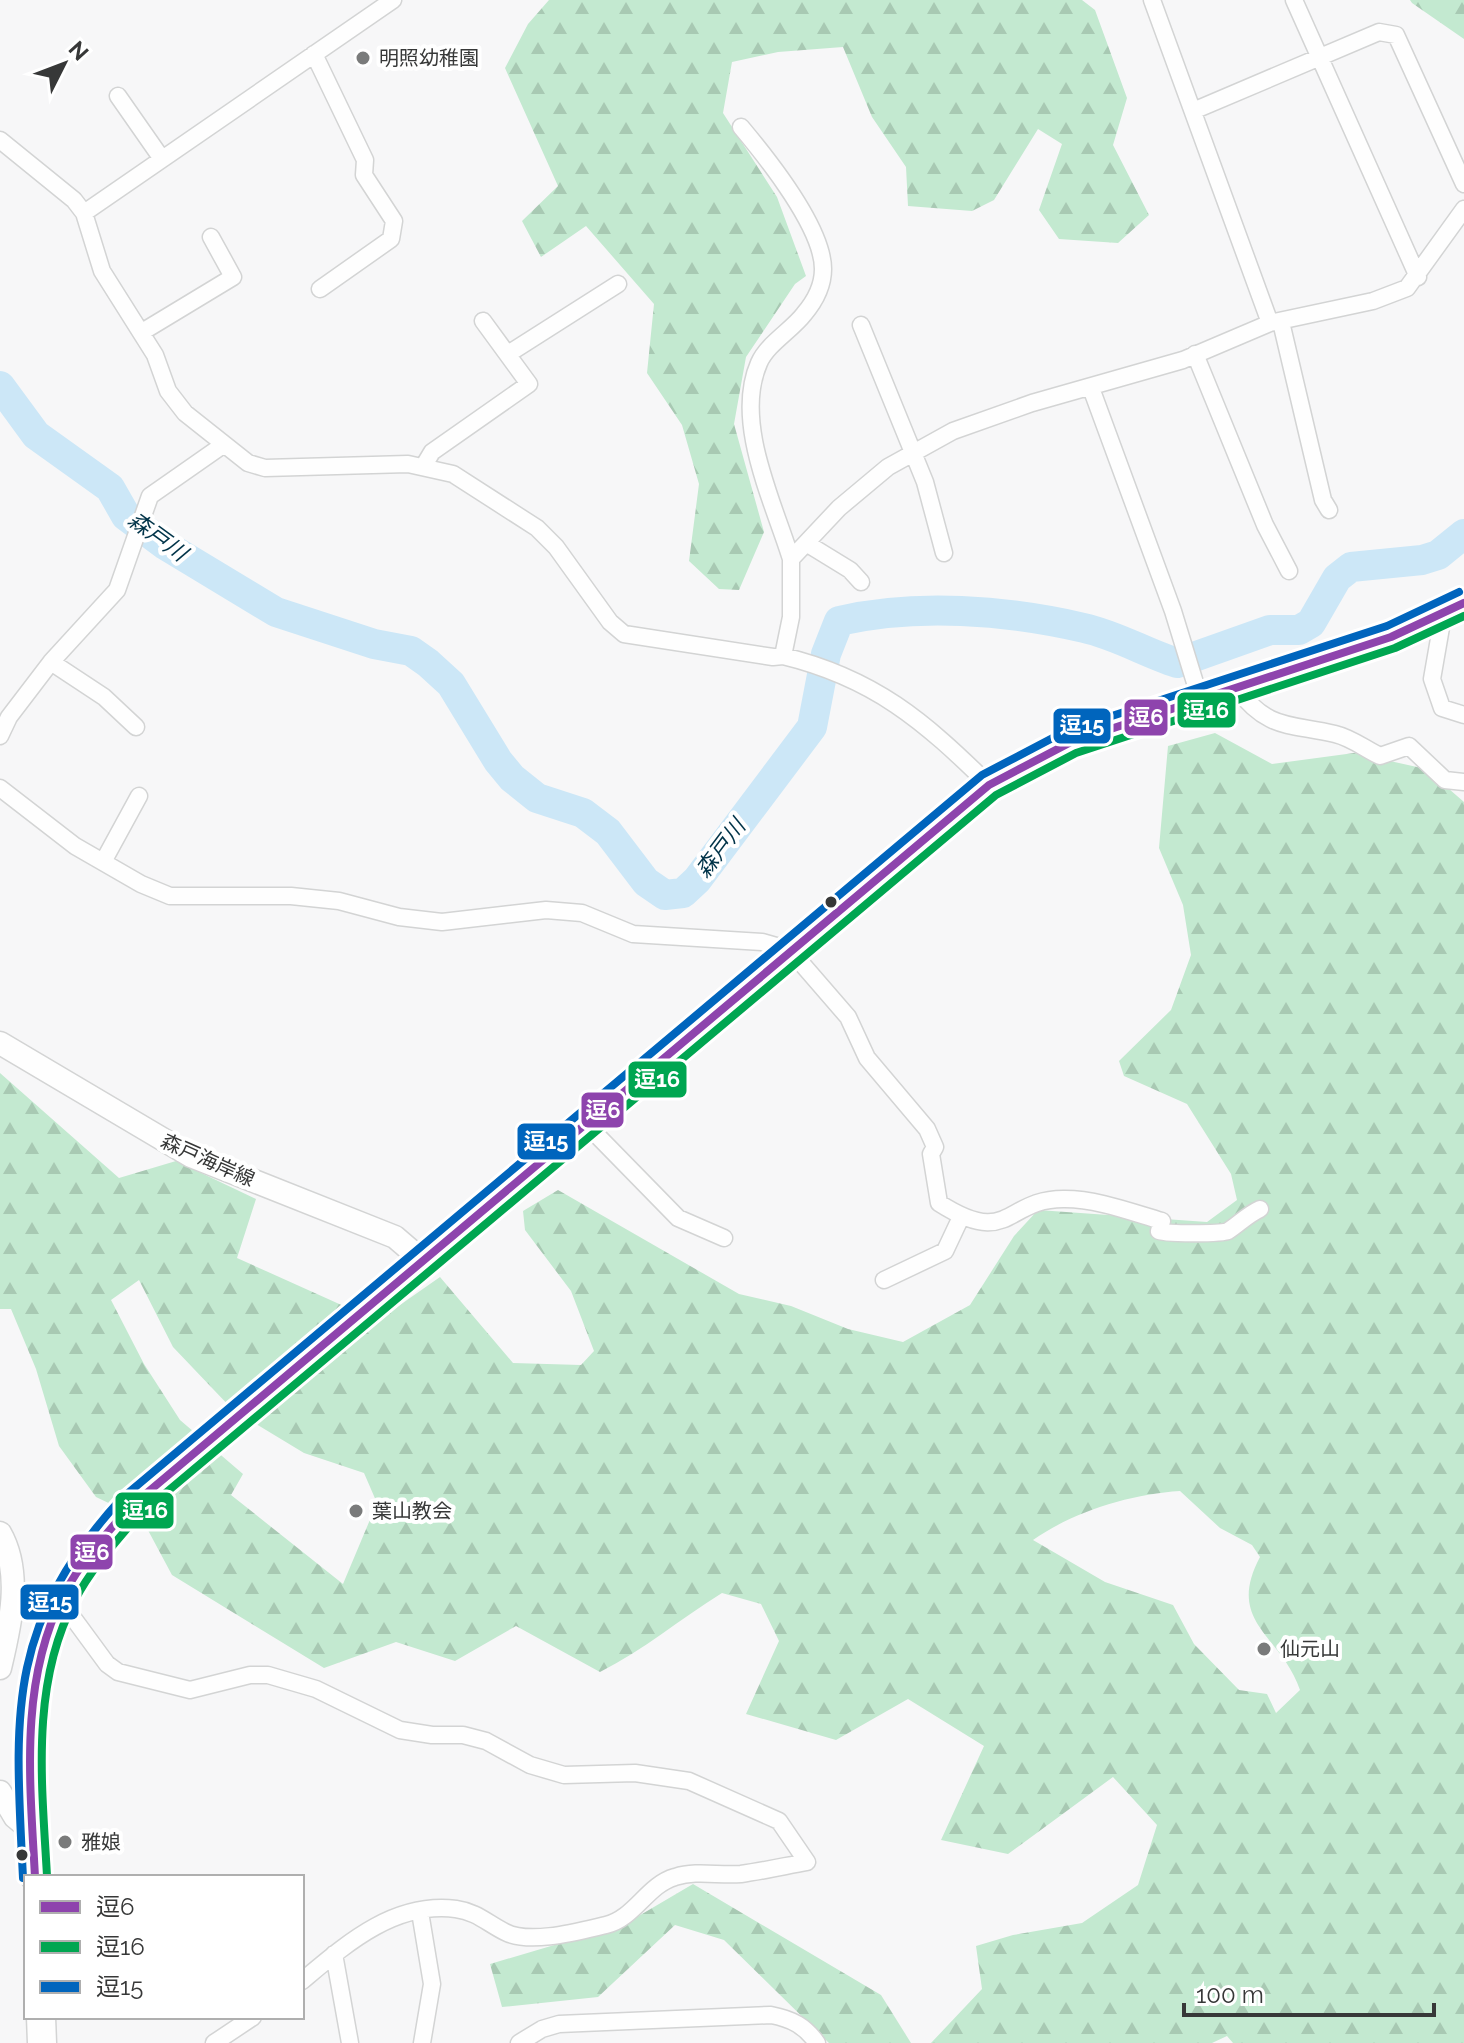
<svg xmlns="http://www.w3.org/2000/svg" width="1464" height="2043" font-family="Raleway,'Noto Sans JP',sans-serif">
<style>
.forest{fill:url(#forest-firs);fill-rule:evenodd}
.lines{fill:none;stroke-linecap:round;stroke-linejoin:round}
.river{stroke:#cce7f7;stroke-width:30}
.highway-tunnel{stroke:#d1d1d2;stroke-width:28;stroke-dasharray:28 14;stroke-linecap:butt}
.street-casing{stroke:#d3d4d4;stroke-width:19}
.secondary-casing{stroke:#d3d4d4;stroke-width:25}
.highway-casing{stroke:#d3d4d4;stroke-width:31}
.street{stroke:#fefefe;stroke-width:16}
.secondary{stroke:#fefefe;stroke-width:22}
.highway{stroke:#fefefe;stroke-width:28}
.bus-1-casing{stroke:#fff;stroke-width:14}
.bus-2-casing{stroke:#fff;stroke-width:14}
.bus-3-casing{stroke:#fff;stroke-width:14}
.bus-1{stroke:#8e44ad;stroke-width:8}
.bus-2{stroke:#00a651;stroke-width:8}
.bus-3{stroke:#0065bd;stroke-width:8}
.poi-dot{fill:#7a7b7b;stroke:#fff;stroke-width:3}
.bus-dot{fill:#373838;stroke:#fff;stroke-width:3}
.labels{text-anchor:middle;dominant-baseline:central;stroke-width:8;stroke-linejoin:round;paint-order:stroke}
.poi-label{font-size:20px;fill:#373838;stroke:#fff;text-anchor:start}
.street-label{font-size:20px;fill:#373838;stroke:#fff}
.water-label{font-size:22px;font-style:italic;fill:#003348;stroke:#fff}
.line-badge{stroke:#fff;stroke-width:3}
.badge-label{font-size:22px;text-anchor:middle;font-weight:bold;fill:#fff}
</style>
<defs>
<pattern id="forest-firs" width="22" height="20" patternUnits="userSpaceOnUse" patternTransform="scale(2)"><rect width="22" height="20" fill="#c3e9d0"/><path d="M5 1l3.5 6h-7zM16 11l3.5 6h-7z" fill="#a8c9b3"/></pattern>
</defs>
<rect width="100%" height="100%" fill="#f7f7f8"/>
<!-- forest -->
<path class="forest" d="M549,0H1082L1095,10L1127,98L1113,145L1149,215L1118,243L1059,239L1039,210L1062,144L1038,129L994,200L972,211L908,206L906,167L872,117L843,47L778,52L732,62L723,113L777,197L806,276L795,284L746,357L734,424L764,532L739,590L719,589L689,561L699,484L682,425L647,373L654,304L586,226L541,257L522,221L558,186L505,68L528,24Z
M1410,0H1464V39L1412,3Z
M1215,733L1272,764L1354,753L1426,769L1464,802V2043H1233L1227,2036L1212,2043H931L982,1989L976,1946L1013,1935L1082,1923L1138,1885L1157,1825L1113,1777L1008,1854L941,1840L984,1746L908,1699L836,1740L746,1714L779,1641L761,1604L722,1593C680,1619 644,1650 600,1672L516,1626L455,1661L396,1642L324,1668L172,1575L142,1519L96,1497L59,1446L36,1369L11,1309H0V1073L119,1178L176,1161L256,1199L237,1258L377,1321L440,1277L513,1363L581,1365L594,1351L571,1291L525,1230L523,1211L558,1190L739,1294L791,1306L848,1329L903,1342L970,1305L1014,1236L1038,1210L1207,1222L1237,1200L1231,1174L1187,1104L1124,1076L1119,1061L1171,1010L1191,955L1183,905L1159,848L1168,746ZM139,1280L173,1347L233,1410L304,1453L364,1473L377,1503L343,1584L231,1495L243,1474L180,1420L144,1364L111,1300ZM1180,1491L1220,1528L1252,1545L1260,1557C1225,1623 1281,1634 1300,1690L1276,1713L1267,1694L1239,1690L1194,1644L1173,1605L1105,1582L1033,1540C1073,1512 1130,1494 1180,1491Z
M693,1884L881,1995L911,2043H829L724,1940L675,1925L598,1997L502,2007L490,1964L625,1924Z"/>
<g class="lines">
<!-- river -->
<path class="river" d="M0,386L36,435L110,488L126,516L165,545L276,612L374,644L411,651L428,663L451,684L498,761L512,778L537,798L583,813L608,832L646,882L665,895L683,893L697,880L812,727L826,654L839,621C917,603 1006,610 1084,628C1116,635 1146,653 1177,663L1270,630H1299L1311,623L1337,578L1351,567L1422,560L1438,555L1464,534"/>
<!-- highway-tunnel -->
<path class="highway-tunnel" d="M129,1508L362,1309"/>
<defs>
<path id="street" d="M1152,0L1270,323
M1294,0L1418,277
M314,54L365,160L364,175L394,221L391,239L320,289
M118,96L162,159
M1193,111L1379,32L1396,35L1464,184
M741,127C767,158 823,228 823,269C823,286 815,301 804,314C792,330 767,344 759,363C733,422 774,503 791,559
M0,140L74,200L84,213L102,271L155,355L168,391L185,413L248,463L265,468L408,464L453,474L537,528L556,547L610,622L624,634L773,657L783,656
M84,213L393,0
M1281,322L1323,500L1329,510
M861,325L925,482L944,553
M142,332L233,277L211,237
M508,354L618,284
M1195,354L1265,525L1289,571
M1091,388L1173,611L1200,699
M423,467L432,452L529,384L483,321
M806,543L850,570L861,582
M1443,616L1432,679L1442,708L1464,715
M51,662L104,697L136,727
M1235,687C1269,731 1288,723 1335,734C1352,738 1365,749 1380,756L1409,746L1445,780L1464,782
M0,736L9,717L51,662L117,590L150,496L223,445
M989,785C924,721 874,678 783,656L791,617V559L839,508L888,467L953,431L1032,403L1183,360L1270,323L1373,301L1407,288L1464,209
M0,788L75,846L141,884L170,896H291L339,901L399,917L442,922L546,910L582,913L633,934L762,942L790,950L848,1017L867,1058L927,1129L935,1147L931,1154L939,1203C1011,1249 1005,1198 1065,1199C1097,1199 1131,1212 1162,1221L1159,1231C1163,1234 1222,1234 1228,1231C1239,1224 1247,1215 1260,1209
M103,862L139,796
M585,1123L678,1218L724,1238
M884,1280L945,1251L961,1217
M60,1600L107,1664L118,1672L190,1690L250,1675H268L316,1689L400,1730L432,1735H463L486,1741L530,1765L564,1775L635,1773L689,1781L779,1821L807,1862C785,1866 763,1871 741,1874C719,1876 697,1870 675,1877C647,1885 635,1918 606,1925C580,1931 530,1945 505,1932C487,1923 477,1912 456,1909C394,1901 345,1945 302,1981
M420,1912L432,1984L422,2043
M334,1954L350,2043
M214,2043L253,2017
M519,2043L542,2029L559,2024L771,2015C792,2019 805,2026 817,2043"/>
<path id="secondary" d="M0,1043L191,1156L395,1237L423,1261
M0,1533C23,1573 10,1626 0,1668
M0,1792L15,1817L33,1832"/>
<path id="highway" d="M362,1309L989,785L1071,742L1391,637L1464,603
M35,1877C28,1723 12,1627 129,1508
M41,2017L42,2043"/>
</defs>
<!-- street casing -->
<use href="#street" class="street-casing"/>
<!-- secondary casing -->
<use href="#secondary" class="secondary-casing"/>
<!-- highway casing -->
<use href="#highway" class="highway-casing"/>
<!-- street -->
<use href="#street" class="street"/>
<!-- secondary -->
<use href="#secondary" class="secondary"/>
<!-- highway -->
<use href="#highway" class="highway"/>
<defs>
<path id="bus-1" d="M35,1877C30,1782 19,1683 63,1596C80,1563 105,1535 129,1508L989,785L1071,742L1391,637L1464,603"/>
<path id="bus-2" d="M47,1876C42,1785 30,1684 75,1600C91,1569 115,1543 137,1517L996,795L1076,753L1395,648L1464,616"/>
<path id="bus-3" d="M23,1878C15,1716 5,1626 121,1499L982,775L1066,731L1387,626L1459,592"/>
</defs>
<!-- bus-1 casing -->
<use href="#bus-1" class="bus-1-casing"/>
<!-- bus-2 casing -->
<use href="#bus-2" class="bus-2-casing"/>
<!-- bus-3 casing -->
<use href="#bus-3" class="bus-3-casing"/>
<!-- bus-1 -->
<use href="#bus-1" class="bus-1"/>
<!-- bus-2 -->
<use href="#bus-2" class="bus-2"/>
<!-- bus-3 -->
<use href="#bus-3" class="bus-3"/>
</g>
<!-- markers -->
<g class="poi-dot">
<circle cx="363" cy="58" r="8"/>
<circle cx="356" cy="1511" r="8"/>
<circle cx="1264" cy="1649" r="8"/>
<circle cx="65" cy="1842" r="8"/>
</g>
<g class="bus-dot">
<circle cx="831" cy="902" r="7"/>
<circle cx="22" cy="1855" r="7"/>
</g>
<g class="labels">
<!-- poi labels -->
<g class="poi-label">
<text x="379" y="58">明照幼稚園</text>
<text x="372" y="1511">葉山教会</text>
<text x="1280" y="1649">仙元山</text>
<text x="81" y="1842">雅娘</text>
</g>
<!-- street labels -->
<g class="street-label">
<text transform="translate(208 1160) rotate(24)">森戸海岸線</text>
</g>
<!-- water labels -->
<g class="water-label">
<text transform="translate(158 536) rotate(36)">森戸川</text>
<text transform="translate(720 848) rotate(-53)">森戸川</text>
</g>
</g>
<g class="line-badge">
<rect x="1176" y="691" width="61" height="38" rx="8" fill="#00a651"/>
<rect x="1123" y="698" width="46" height="39" rx="8" fill="#8e44ad"/>
<rect x="1052" y="707" width="60" height="38" rx="8" fill="#0065bd"/>
<rect x="627" y="1060" width="61" height="39" rx="8" fill="#00a651"/>
<rect x="580" y="1091" width="45" height="38" rx="8" fill="#8e44ad"/>
<rect x="516" y="1122" width="61" height="39" rx="8" fill="#0065bd"/>
<rect x="114" y="1491" width="61" height="39" rx="8" fill="#00a651"/>
<rect x="69" y="1533" width="45" height="38" rx="8" fill="#8e44ad"/>
<rect x="19" y="1583" width="61" height="38" rx="8" fill="#0065bd"/>
</g>
<g class="badge-label">
<text x="1206" y="718">逗16</text>
<text x="1146" y="725">逗6</text>
<text x="1082" y="733">逗15</text>
<text x="657" y="1087">逗16</text>
<text x="603" y="1118">逗6</text>
<text x="546" y="1149">逗15</text>
<text x="145" y="1518">逗16</text>
<text x="92" y="1560">逗6</text>
<text x="50" y="1610">逗15</text>
</g>
<!-- legend -->
<rect x="24" y="1875" width="280" height="144" fill="#ffffff" stroke="#afafaf" stroke-width="2"/>
<rect x="40" y="1901" width="40" height="12" fill="#8e44ad" stroke="#afafaf" stroke-width="2"/>
<text x="96" y="1915" font-size="24" fill="#373838">逗6</text>
<rect x="40" y="1941" width="40" height="12" fill="#00a651" stroke="#afafaf" stroke-width="2"/>
<text x="96" y="1955" font-size="24" fill="#373838">逗16</text>
<rect x="40" y="1981" width="40" height="12" fill="#0065bd" stroke="#afafaf" stroke-width="2"/>
<text x="96" y="1995" font-size="24" fill="#373838">逗15</text>
<!-- north arrow -->
<g transform="translate(64 64) rotate(48)" stroke="#ffffff" stroke-width="6" paint-order="stroke">
<path d="M0-6L14 30L0 20L-14 30Z" fill="#373838"/>
<text y="-12" font-size="22" font-weight="bold" text-anchor="middle" fill="#373838">N</text>
</g>
<!-- scale -->
<path d="M1184 2003v12h250v-12" fill="none" stroke="#373838" stroke-width="4"/>
<text x="1196" y="2003" font-size="24" fill="#373838" stroke="#ffffff" stroke-width="6" paint-order="stroke">100 m</text>
</svg>
